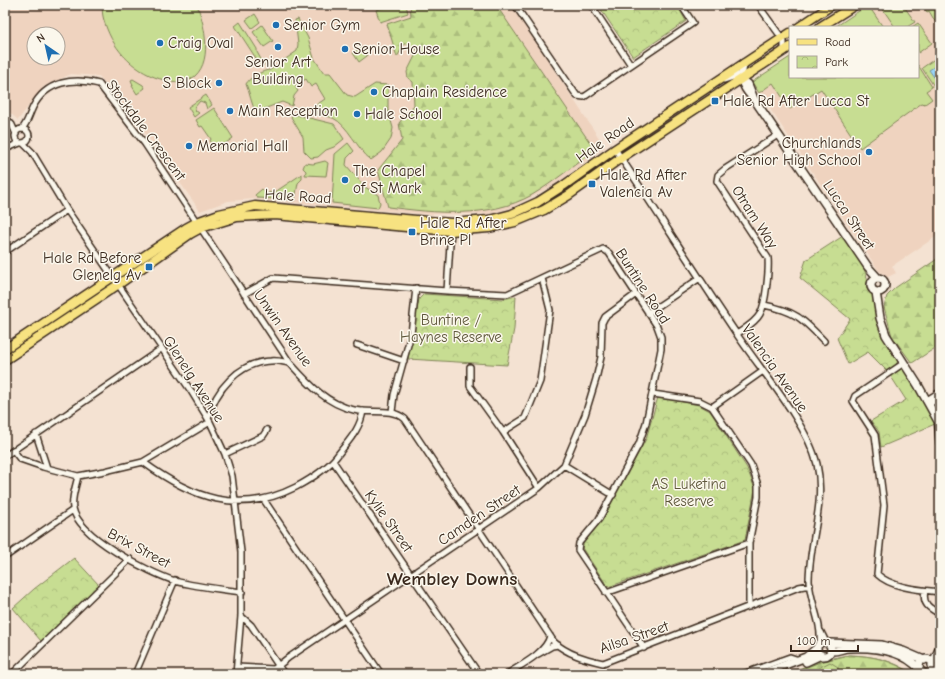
<svg xmlns="http://www.w3.org/2000/svg" width="945" height="679" font-family="'Comic Neue',sans-serif">
<style>
.built{fill:#efd3bf;fill-rule:evenodd}
.grass{fill:#c7dd92;stroke:#818458}
.forest{fill:url(#forest-firs);stroke:#818458}
.park{fill:url(#park-crowns);stroke:#818458}
.water{fill:#9ad5fa;stroke:#7491a2}
.lines{fill:none;stroke-linecap:round;stroke-linejoin:round}
.minor-casing{stroke:#3b2a1e;stroke-width:8}
.tertiary-casing{stroke:#3b2a1e;stroke-width:10}
.secondary-casing{stroke:#3b2a1e;stroke-width:10}
.primary-casing{stroke:#3b2a1e;stroke-width:11}
.minor{stroke:#fbf7ec;stroke-width:5}
.tertiary{stroke:#fbf7ec;stroke-width:7}
.secondary{stroke:#fbf7ec;stroke-width:7}
.primary{stroke:#f7e281;stroke-width:8}
.poi-dot{fill:#1f6fb2;stroke:#fbf7ec;stroke-width:1.5}
.labels{text-anchor:middle;dominant-baseline:central;stroke-width:3;stroke-linejoin:round;paint-order:stroke}
.poi-label{font-size:15px;fill:#3b2a1e;stroke:#fbf7ec;text-anchor:start}
.street-label{font-size:15px;fill:#3b2a1e;stroke:#fbf7ec}
.park-label{font-size:15px;fill:#5e573b;stroke:#fbf7ec}
.district-label{font-size:19px;font-weight:bold;fill:#3b2a1e;stroke:#fbf7ec}
</style>
<defs>
<pattern id="forest-firs" width="22" height="20" patternUnits="userSpaceOnUse"><rect width="22" height="20" fill="#c7dd92"/><path d="M5 1l3.5 6h-7zM16 11l3.5 6h-7z" fill="#acbe7d"/></pattern>
<pattern id="park-crowns" width="20" height="18" patternUnits="userSpaceOnUse"><rect width="20" height="18" fill="#c7dd92"/><path d="M2 6a3 3 0 1 1 6 0M12 15a3 3 0 1 1 6 0" fill="none" stroke="#acbe7d"/></pattern>
</defs>
<rect width="100%" height="100%" fill="#f4e2d2"/>
<filter id="ink" filterUnits="userSpaceOnUse"><feTurbulence type="fractalNoise" baseFrequency=".025" numOctaves="2"/><feDisplacementMap in="SourceGraphic" scale="8" xChannelSelector="R" yChannelSelector="G"/><feConvolveMatrix kernelMatrix="1 2 1 2 8 2 1 2 1" color-interpolation-filters="sRGB"/></filter>
<g filter="url(#ink)">
<!-- built -->
<path class="built" d="M5,5H511L605,147L560,181L534,196L510,208L488,214H423L254,199L228,201L200,211L138,123L99,76L71,74L43,87L18,120L5,108ZM34,34H58V58H34Z
M868,5H940V234L892,266L896,273L888,277L879,271L752,82L790,57V77H918V27H835Z"/>
<!-- grass -->
<path class="grass" d="M103,5H197C205,25 214,65 191,79C184,83 177,82 170,81C141,77 117,55 107,29C104,21 101,13 103,5Z
M390,5H406L408,13L380,22L376,10Z
M868,5L883,27H835Z
M880,5H903L915,22L907,27H895Z
M922,5H940V30L929,11L927,12Z
M255,14L260,22L252,28L246,20Z
M298,19L308,38L314,58L324,73H330L347,95L355,97L375,84L388,85V110L393,128L391,139L382,152L371,160C357,149 348,125 333,118C327,116 320,114 314,113L319,110L316,105L325,99L316,84L311,87L306,79L295,86L298,91L294,96L292,106L282,102L256,112C251,104 250,93 246,84C249,78 263,70 270,70L297,51L298,44L295,20Z
M240,22L257,49V52L264,65L261,66L235,26Z
M918,23L932,43L918,53V27H912Z
M262,25L273,41L264,47L253,32Z
M361,47L367,56L359,62L353,53Z
M940,55V95L922,68Z
M790,57V77H918V65L932,87L926,91L932,99L925,104L922,103L860,148L821,89L790,109L773,83L759,93L752,82Z
M133,79L143,85L145,88L137,94L132,86L133,85L131,80Z
M206,95L212,105L207,109L205,103L200,101L195,107V110L199,113L194,117L188,107Z
M214,108L233,138L216,150L210,141L211,139L202,126L200,127L196,120Z
M293,114L334,124L344,139L334,147L326,150L318,157L311,158L304,151L303,137L291,117Z
M348,143L354,151L347,158L346,165L365,187L378,195L380,203L378,208L332,203L335,154Z
M325,161L328,163L326,176L305,175L306,171L303,168L305,163L313,164Z
M302,174V179L298,183L295,200L257,198L255,195L262,189L267,194L270,192L272,194Z
M849,655C876,656 891,660 914,674H786L819,661Z"/>
<!-- forest -->
<path class="forest" d="M410,5H496L595,150C574,165 554,182 532,195C489,219 435,213 388,207L378,170L402,140L399,123L414,105L413,82L408,78L407,72L418,50L405,43L397,57L387,24L411,16Z
M940,257V345L912,363L892,336L884,307L887,296L895,288Z
M849,655C875,656 890,660 913,674H838V667L830,662L807,674H789L820,662Z"/>
<!-- park -->
<path class="park" d="M598,5H677L686,21L633,57Z
M843,236L861,262L866,274L870,290L874,296L877,322L886,342L898,361L895,366L887,371L868,352L848,364L837,338L850,319L800,278L806,260Z
M424,294L503,299L516,296L514,329L507,365L408,359L419,299Z
M900,369L905,370L932,413L935,424L881,447L879,432L871,421L906,400L890,375Z
M658,397L699,405L710,411L747,468L755,489L745,540L608,587L582,548L584,542L601,522L646,439Z
M74,558L99,585L41,641L13,608L34,589Z"/>
<!-- water -->
<path class="water" d="M939,64L940,83L939,84L929,70Z"/>
<g class="lines">
<defs>
<path id="minor" d="M515,5L577,96L584,97L693,23L681,5
M591,5L631,65
M758,5L784,41V48L782,51
M5,117L12,125L16,134
M22,129C28,122 29,115 33,107C46,81 74,77 99,84L145,144L290,363C308,383 326,404 354,410C371,414 391,407 405,419L554,642C567,654 585,659 603,663L799,587L810,585
M15 136a7 7 0 1 1 14 0a7 7 0 1 1-14 0Z
M23,143L32,152L67,210L191,391L210,422L225,454L232,476L241,552V616L236,674
M5,149L20,143
M615,149C656,210 695,272 736,333C761,371 806,421 817,464C826,504 809,541 809,581C810,602 822,622 820,643
M5,252L67,210
M447,291L451,229
M244,294L273,278L447,291L507,294L603,249L609,253L657,326L661,337V349L646,423L639,444L599,519L579,543L578,550L644,648
M764,305C795,311 802,318 824,341
M648,313L700,278
M737,334C745,328 755,323 760,314C766,304 769,269 768,258L717,181L718,175L725,169L778,135
M357,345L404,361
M904,363L855,396L853,401L875,435L884,505L877,574C891,588 921,590 940,592
M470,367V386L503,432L539,488
M653,394L700,401L712,407L763,371
M927,400L940,392
M930,404L940,396
M712,407L751,465L758,485V497L749,543V607
M392,412L394,395L411,334L416,288
M208,419C215,390 239,362 271,361C277,360 284,362 290,363
M503,432L525,418L540,381L550,310L542,278
M36,434L47,468
M13,450L20,459L43,467L78,476L105,471L143,462L210,422
M225,454L263,436L267,430
M5,456L161,349
M333,461L479,674
M143,462C192,498 239,516 296,487C311,479 326,470 337,456C348,441 360,430 363,411
M564,465L613,495
M78,476C76,486 71,498 73,508C78,537 150,573 175,581C197,587 220,589 242,592
M264,500L381,674
M5,557L73,510
M925,591C922,604 929,608 940,614
M606,593L749,543
M241,616L251,625L284,674
M821,632L826,642
M538,654L552,646L558,645
M237,667L274,669L288,658L539,488L564,465L585,415L596,379L601,357L602,323L605,317L636,294
M12,674L130,559
M135,674L175,580
M507,674C521,665 546,653 550,636
M743,674L790,657L799,660"/>
<path id="tertiary" d="M744,63C739,77 742,86 751,96
M724,79L736,75L748,84L754,99L868,267L878,278
M871 285a7 7 0 1 1 14 0a7 7 0 1 1-14 0Z
M876,292L880,318L886,335L918,385L938,421
M938,416L940,442
M932,665L940,647"/>
<path id="secondary" d="M817 649a7 7 0 1 1 14 0a7 7 0 1 1-14 0Z
M829,643L882,645L903,651L924,660
M831,651C837,652 843,648 849,648C873,647 903,650 919,669
M919 666a7 7 0 1 1 14 0a7 7 0 1 1-14 0Z
M806,662L821,655
M933,666L938,674
M761,674L806,657L817,648"/>
<path id="primary" d="M799,27L832,5
M820,27L855,5
M5,349L186,228L197,222L219,214L255,206L451,223L489,220L512,214L538,202L563,186L615,149L790,33
M5,360L119,284L190,234L201,228L237,217L275,215L450,231L489,228L515,222L544,210L569,195L621,158L790,47"/>
</defs>
<!-- minor casing -->
<use href="#minor" class="minor-casing"/>
<!-- tertiary casing -->
<use href="#tertiary" class="tertiary-casing"/>
<!-- secondary casing -->
<use href="#secondary" class="secondary-casing"/>
<!-- primary casing -->
<use href="#primary" class="primary-casing"/>
<!-- minor -->
<use href="#minor" class="minor"/>
<!-- tertiary -->
<use href="#tertiary" class="tertiary"/>
<!-- secondary -->
<use href="#secondary" class="secondary"/>
<!-- primary -->
<use href="#primary" class="primary"/>
</g>
</g>
<!-- markers -->
<g class="poi-dot">
<circle cx="276" cy="25" r="4"/>
<circle cx="160" cy="43" r="4"/>
<circle cx="278" cy="47" r="4"/>
<circle cx="345" cy="49" r="4"/>
<circle cx="219" cy="83" r="4"/>
<circle cx="374" cy="92" r="4"/>
<rect x="711" y="97" width="8" height="8" rx="2"/>
<circle cx="230" cy="111" r="4"/>
<circle cx="357" cy="114" r="4"/>
<circle cx="189" cy="146" r="4"/>
<circle cx="869" cy="152" r="4"/>
<circle cx="345" cy="180" r="4"/>
<rect x="588" y="180" width="8" height="8" rx="2"/>
<rect x="408" y="228" width="8" height="8" rx="2"/>
<rect x="145" y="263" width="8" height="8" rx="2"/>
</g>
<g class="labels">
<!-- poi labels -->
<g class="poi-label">
<text x="284" y="25">Senior Gym</text>
<text x="168" y="43">Craig Oval</text>
<text x="353" y="49">Senior House</text>
<text x="278" y="62" text-anchor="middle">Senior Art<tspan x="278" dy="17">Building</tspan></text>
<text x="211" y="83" text-anchor="end">S Block</text>
<text x="382" y="92">Chaplain Residence</text>
<text x="723" y="101">Hale Rd After Lucca St</text>
<text x="238" y="111">Main Reception</text>
<text x="365" y="114">Hale School</text>
<text x="861" y="143" text-anchor="end">Churchlands<tspan x="861" dy="17">Senior High School</tspan></text>
<text x="197" y="146">Memorial Hall</text>
<text x="353" y="171">The Chapel<tspan x="353" dy="17">of St Mark</tspan></text>
<text x="600" y="175">Hale Rd After<tspan x="600" dy="17">Valencia Av</tspan></text>
<text x="420" y="223">Hale Rd After<tspan x="420" dy="17">Brine Pl</tspan></text>
<text x="141" y="258" text-anchor="end">Hale Rd Before<tspan x="141" dy="17">Glenelg Av</tspan></text>
</g>
<!-- street labels -->
<g class="street-label">
<text transform="translate(146 130) rotate(53)">Stockdale Crescent</text>
<text transform="translate(605 140) rotate(-35)">Hale Road</text>
<text transform="translate(298 196) rotate(4)">Hale Road</text>
<text transform="translate(849 215) rotate(56)">Lucca Street</text>
<text transform="translate(755 217) rotate(57)">Otram Way</text>
<text transform="translate(643 286) rotate(57)">Buntine Road</text>
<text transform="translate(283 328) rotate(55)">Unwin Avenue</text>
<text transform="translate(775 368) rotate(55)">Valencia Avenue</text>
<text transform="translate(194 379) rotate(57)">Glenelg Avenue</text>
<text transform="translate(479 515) rotate(-34)">Camden Street</text>
<text transform="translate(389 521) rotate(55)">Kylie Street</text>
<text transform="translate(139 548) rotate(28)">Brix Street</text>
<text transform="translate(634 637) rotate(-19)">Ailsa Street</text>
</g>
<!-- park labels -->
<g class="park-label">
<text x="451" y="320">Buntine /<tspan x="451" dy="17">Haynes Reserve</tspan></text>
<text x="689" y="484">AS Luketina<tspan x="689" dy="17">Reserve</tspan></text>
</g>
<!-- district labels -->
<g class="district-label">
<text x="452" y="579">Wembley Downs</text>
</g>
</g>
<!-- margin -->
<rect width="945" height="679" fill="none" stroke="#fbf7ec" stroke-width="20"/>
<rect x="10" y="10" width="925" height="659" fill="none" stroke="#3b2a1e" stroke-width="1.5" filter="url(#ink)"/>
<!-- legend -->
<rect x="789" y="26" width="130" height="52" fill="#fbf7ec" stroke="#aea59a"/>
<rect x="797" y="39" width="20" height="6" fill="#f7e281" stroke="#aea59a"/>
<text x="825" y="46" font-size="12" fill="#3b2a1e">Road</text>
<rect x="797" y="56" width="20" height="12" fill="url(#park-crowns)" stroke="#aea59a"/>
<text x="825" y="66" font-size="12" fill="#3b2a1e">Park</text>
<!-- north arrow -->
<g transform="translate(46 46) rotate(326)"><circle r="19" fill="#fbf7ec" stroke="#aea59a"/>
<path d="M0-3L7 15L0 10L-7 15Z" fill="#1f6fb2"/>
<text y="-6" font-size="11" font-weight="bold" text-anchor="middle" fill="#3b2a1e">N</text>
</g>
<!-- scale -->
<path d="M791 645v6h67v-6" fill="none" stroke="#3b2a1e" stroke-width="2"/>
<text x="797" y="645" font-size="12" fill="#3b2a1e" stroke="#fbf7ec" stroke-width="3" paint-order="stroke">100 m</text>
</svg>
